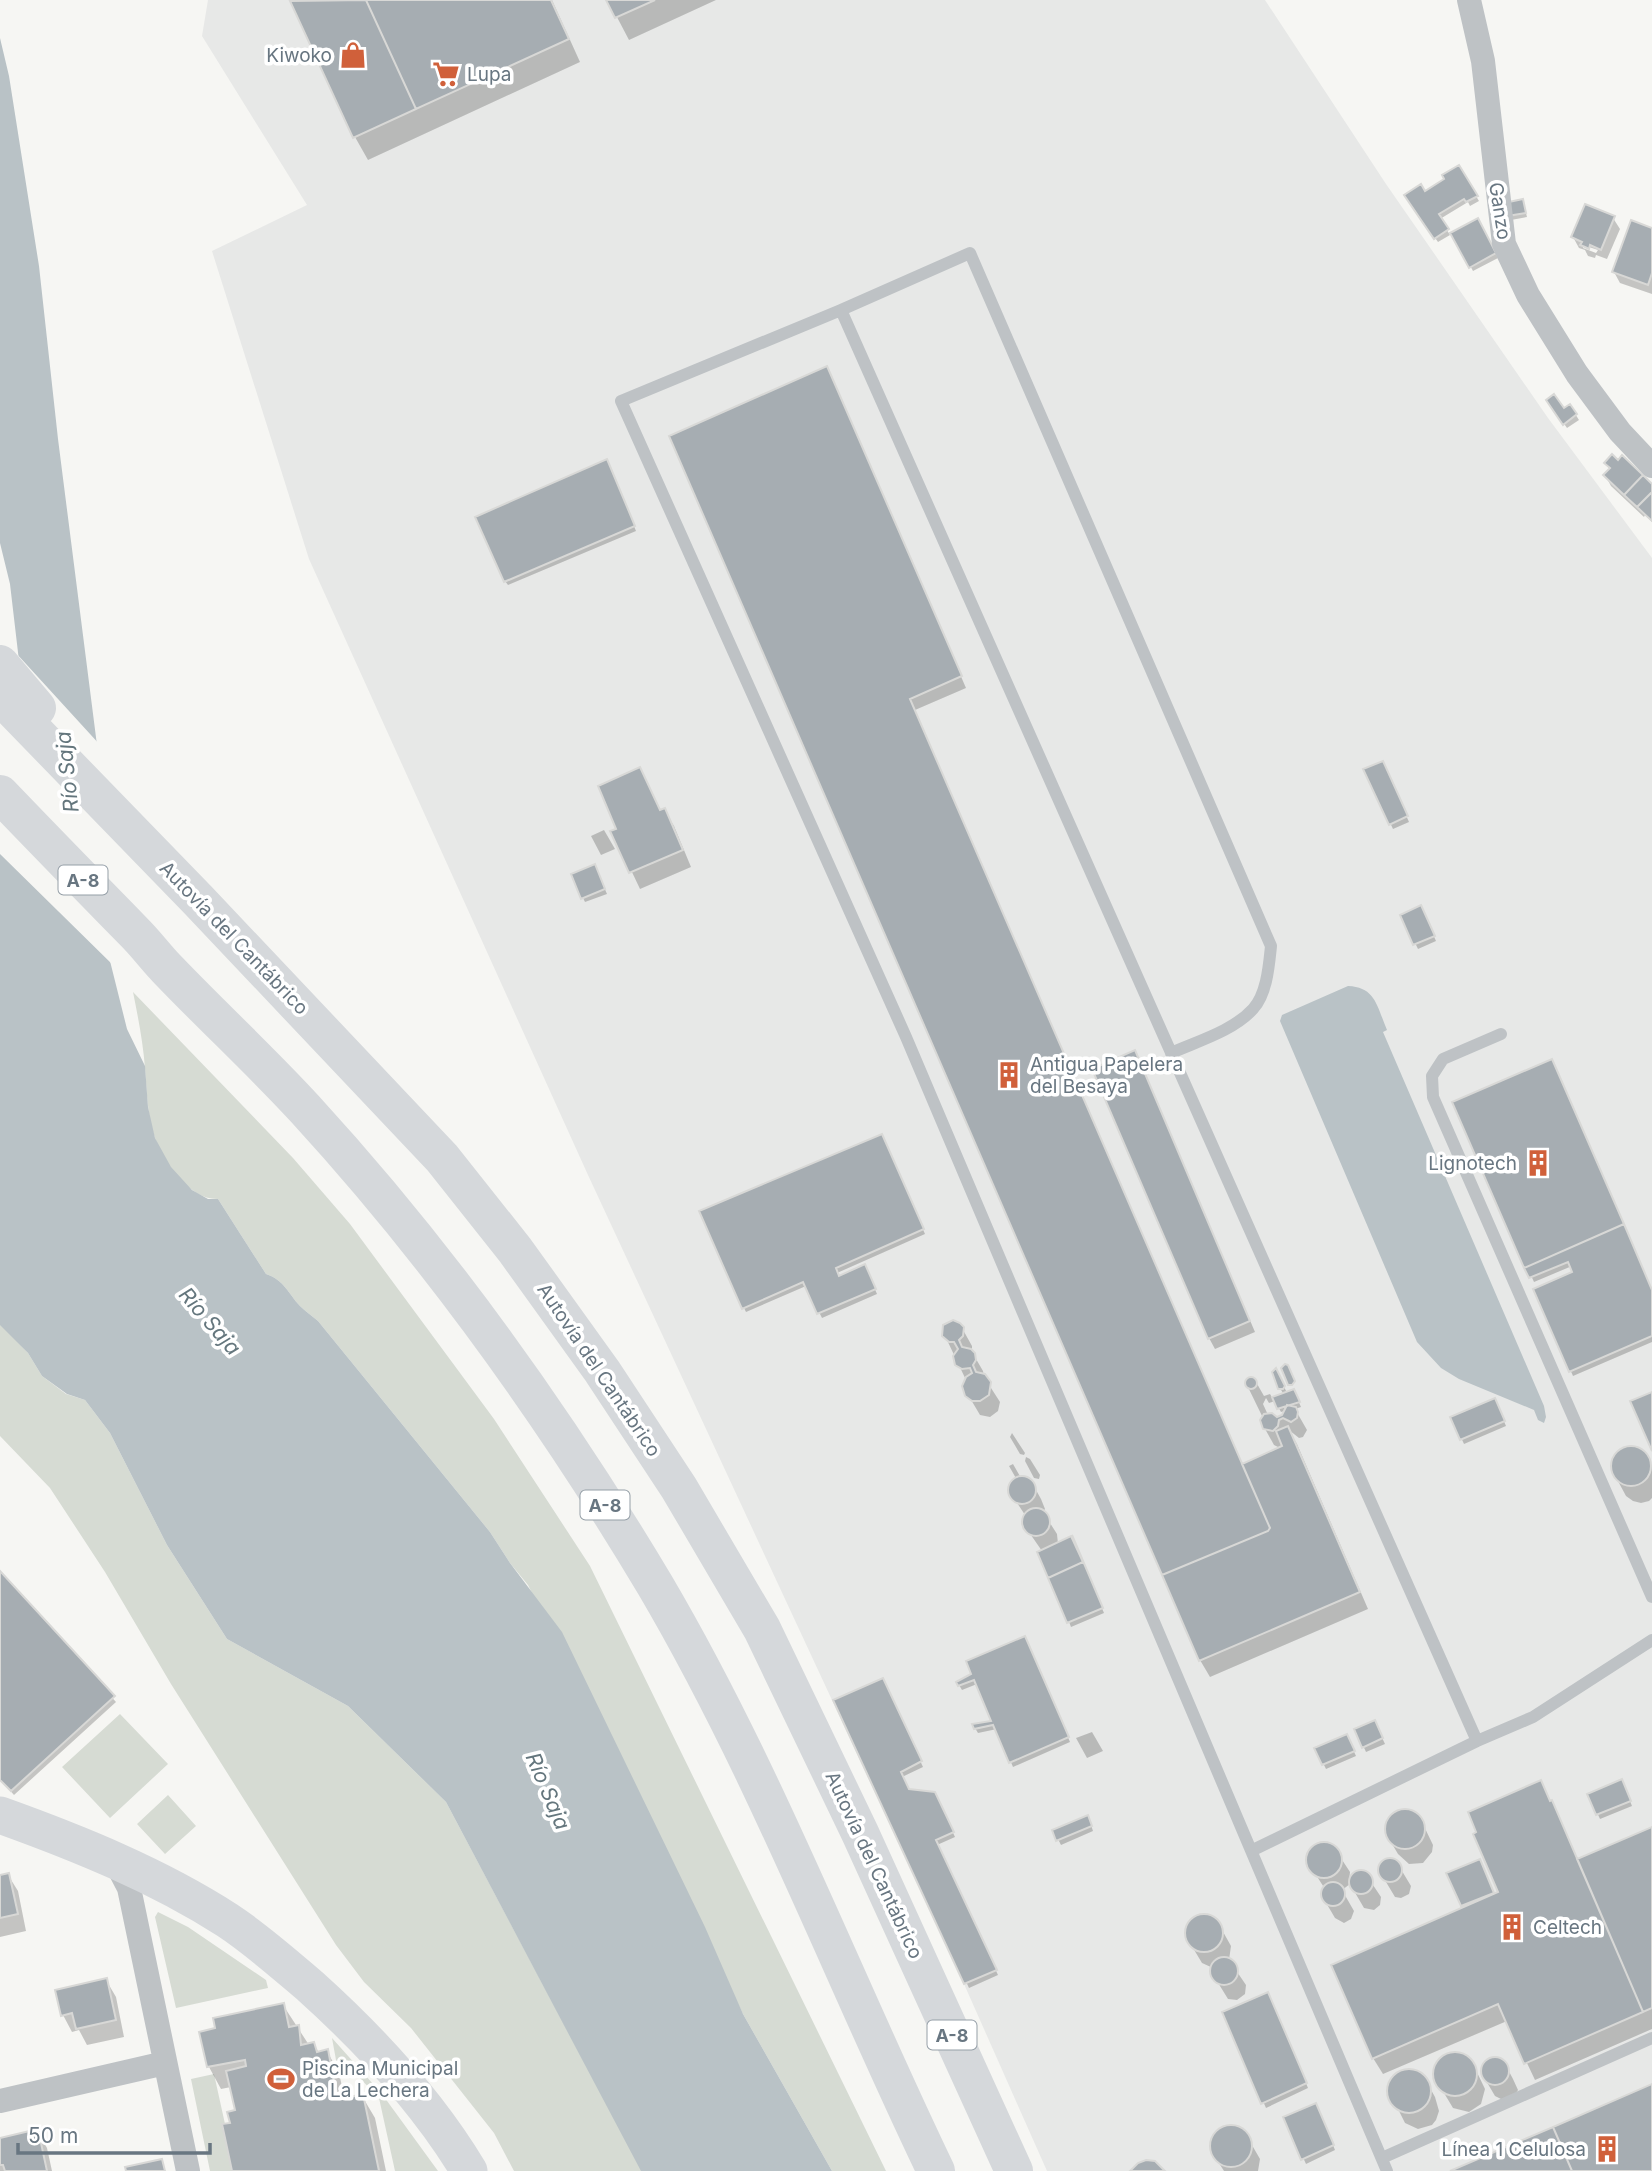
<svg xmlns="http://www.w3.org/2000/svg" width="1652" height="2171" font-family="Inter,sans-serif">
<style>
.built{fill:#e7e8e7}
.green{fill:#d6dbd3}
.water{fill:#b9c2c6}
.pier{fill:#f6f6f3}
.shadow{fill:#0003;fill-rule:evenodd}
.building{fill:#a6adb2;stroke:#d8d8d6;stroke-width:2}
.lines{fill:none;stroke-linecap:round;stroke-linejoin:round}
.service{stroke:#bec2c5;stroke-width:12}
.minor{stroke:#bec2c5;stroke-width:24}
.primary{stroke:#d5d8db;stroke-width:37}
.motorway{stroke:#d5d8db;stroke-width:38}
.labels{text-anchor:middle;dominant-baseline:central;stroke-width:7;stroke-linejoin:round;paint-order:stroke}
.shield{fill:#fff;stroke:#959fa7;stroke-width:2}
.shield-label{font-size:18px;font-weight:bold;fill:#687681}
.poi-label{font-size:19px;fill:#687681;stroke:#fff;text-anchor:start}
.street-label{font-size:19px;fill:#687681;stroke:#fff}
.water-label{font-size:21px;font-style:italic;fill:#64767d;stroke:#fff}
</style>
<rect width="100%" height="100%" fill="#f6f6f3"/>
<!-- built -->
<path class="built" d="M208,0H1265L1386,184L1548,418L1652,558V2171H1047L964,1984L588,1175L309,559L212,251L307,205L202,36Z"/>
<!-- green -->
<path class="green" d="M133,992L293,1158L350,1224L494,1419L590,1566L886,2171H832L743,2014L528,1585L510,1563L490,1532L318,1321C312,1316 305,1311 300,1306C288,1293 284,1280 266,1274L218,1199C190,1200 164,1163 155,1138C147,1116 147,1091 145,1068C143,1042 138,1017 133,992Z
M0,1323L28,1353L42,1376L66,1394L85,1400L110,1433L167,1545L227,1639L348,1706L446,1802L642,2171H514L494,2133L411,2028L364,1982L336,1945L171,1684L105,1572L50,1488L0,1436Z
M120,1714L168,1764L110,1818L62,1767Z
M168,1795L196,1826L165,1854L137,1824Z
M158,1912L188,1927L266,1980L268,1988L176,2008L155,1917Z
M332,2038L382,2094L438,2171H395L379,2098L353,2071L347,2069L338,2071Z
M214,2074L225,2124L222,2125L232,2171H210L191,2079Z"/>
<!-- water -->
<path class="water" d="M0,38L9,76L39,266L58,439L98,753L107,949L127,1029L145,1066L148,1107L155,1138L171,1167L192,1190L208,1199H218L266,1274C284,1280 288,1293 300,1306C305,1311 312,1316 318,1321L490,1532L510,1563L562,1632L705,1927L743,2014L832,2171H641L446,1802L348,1706L227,1639L167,1545L110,1433L85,1400L67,1394L42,1376L28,1353L0,1325V728L21,678L10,584L0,543Z
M1348,986C1376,987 1377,1007 1387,1030L1383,1032L1544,1406L1546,1417L1544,1423L1538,1420L1534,1410L1459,1379L1441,1368L1417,1342L1280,1021L1282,1015Z"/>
<!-- pier -->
<path class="pier" d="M16,653L101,746L107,839L105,912L116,968L0,854V719L17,678Z"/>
<!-- shadow -->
<path class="shadow" d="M296,0H552L580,62L368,160L355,137L293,1Z
M608,0H716L629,40Z
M1458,167L1479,201L1470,206L1468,202L1440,219L1450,235L1438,242L1409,201L1447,180Z
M1523,201L1527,217L1511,220L1508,215Z
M1613,218L1620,229L1607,259L1596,255L1595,258L1588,256L1585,250L1579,248L1573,237ZM1583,245L1598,250L1596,253L1583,248Z
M1477,221L1498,258L1473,271L1453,234Z
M1652,230V294L1620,283L1614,272Z
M832,379L966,688L915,710L1242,1466L1280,1448L1274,1445L1264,1427L1263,1418L1246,1383L1250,1379L1256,1382L1264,1396L1270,1394L1273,1399L1284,1395L1280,1388L1279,1376L1287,1393L1296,1396L1301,1407L1295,1409L1307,1430L1303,1437L1299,1438L1289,1430L1297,1444L1368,1609L1210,1677L1200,1660L671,437ZM1266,1398L1269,1403L1275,1401L1281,1412L1285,1411L1283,1416L1277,1419L1268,1415L1263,1404Z
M1551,405L1564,411L1570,406L1579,420L1567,428Z
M1606,463L1652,487V522L1645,515L1644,517L1611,486L1605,475L1610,470Z
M609,466L636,531L508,585L505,581Z
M1385,768L1409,822L1393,829L1365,770Z
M640,769L661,811L664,810L674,826L691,867L640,889L613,832L619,830Z
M604,830L615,849L601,855L591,836Z
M597,871L607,894L585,902L583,898Z
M1423,912L1436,941L1418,949L1402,916Z
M1140,1063L1255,1332L1215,1349L1209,1338Z
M1454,1103L1652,1292V1342L1573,1376L1535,1290L1575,1273L1572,1266L1534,1282Z
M884,1141L925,1234L837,1273L839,1278L867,1271L877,1294L822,1318L806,1286L746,1312L744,1308Z
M962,1328L972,1346V1352L983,1371L984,1377L1000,1402L998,1411L990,1417L980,1415L964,1388L966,1380L946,1338Z
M1497,1405L1506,1426L1464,1444L1452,1418Z
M1012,1433L1025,1453L1024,1455L1020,1454L1010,1437Z
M1631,1448L1639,1449L1645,1455L1652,1466V1498L1649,1501L1641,1503L1633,1501L1626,1496L1612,1470V1462L1616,1454L1623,1449Z
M1026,1457L1030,1459L1040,1475L1039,1479L1034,1478L1025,1461Z
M1013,1464L1021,1478L1031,1481L1041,1499L1045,1509L1043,1512L1057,1534L1058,1544L1074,1543L1104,1613L1071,1627L1042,1551L1024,1525L1025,1515L1012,1495L1011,1488L1017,1480L1009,1466Z
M0,1573L116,1702L14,1795L0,1779Z
M1027,1643L1070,1742L1013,1767L997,1729L978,1733L975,1728L994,1723L977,1684L962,1690L959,1685Z
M885,1685L923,1767L902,1777L908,1790L937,1799L955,1837L937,1845L998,1975L969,1988L836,1701Z
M1377,1727L1385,1744L1366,1752L1356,1730Z
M1092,1732L1103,1751L1087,1758L1076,1738Z
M1349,1741L1356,1756L1326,1769L1316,1749Z
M1540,1782L1578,1860L1652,1829V2029L1535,2080L1507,2021L1383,2074L1373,2058L1464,1909L1462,1906L1482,1866L1494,1896L1500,1893Z
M1624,1786L1632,1806L1600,1819L1589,1795Z
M1411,1812L1421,1820L1433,1845L1432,1852L1423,1863L1409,1864L1398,1854L1388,1837V1822L1397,1813Z
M1090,1822L1093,1831L1061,1845L1054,1831Z
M1321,1844L1333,1846L1350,1872L1349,1881L1357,1873H1365L1381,1897L1380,1905L1374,1910L1364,1908L1350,1884L1342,1890L1354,1911L1351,1919L1344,1923L1335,1918L1325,1901L1323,1892L1325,1889L1309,1864L1311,1851Z
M1388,1859L1396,1861L1411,1886L1409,1894L1401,1898L1395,1897L1380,1872L1381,1864Z
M8,1875L18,1891L26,1931L0,1937V1876Z
M1211,1916L1217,1921L1231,1946L1229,1960L1246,1985L1245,1994L1237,2000L1228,1999L1212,1973L1213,1968L1202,1963L1187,1938V1930L1189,1923L1195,1918Z
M106,1980L116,1997L124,2037L87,2045L79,2030L72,2032L63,2015Z
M1270,1998L1308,2088L1266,2108L1224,2013Z
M283,2005L309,2045L314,2044L319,2053L327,2051L339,2073L345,2100L362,2096L375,2118L386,2171H234L232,2124L237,2112L231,2087L221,2089L209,2067L201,2033Z
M1452,2053L1467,2057L1472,2062L1485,2089L1481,2104L1469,2112L1453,2108L1435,2078L1438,2062Z
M1494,2059L1504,2062L1513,2079L1518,2090L1513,2098L1505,2101L1495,2096L1485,2079L1482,2071L1487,2062Z
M1410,2070L1419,2073L1425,2079L1435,2097L1439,2111L1436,2120L1432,2125L1418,2129L1405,2123L1389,2091L1394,2077Z
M1318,2109L1335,2150L1306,2164L1285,2118Z
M1230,2127L1238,2129L1245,2133L1260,2159L1258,2171H1224L1212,2152V2143L1215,2135L1222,2129Z
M37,2131L47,2148L52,2171H0V2140Z"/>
<!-- building -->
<path class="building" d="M366,0H551L569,39L416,109Z
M366,0L416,109L353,138L290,1Z
M606,0H655L615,18Z
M1459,165L1478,196L1466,202L1464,199L1439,214L1449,229L1434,239L1404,195L1421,184L1425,191L1444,179L1442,175Z
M1523,199L1526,213L1507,216L1504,203Z
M1585,204L1615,216L1601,250L1590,245L1589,249L1585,247L1580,245L1582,242L1571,237Z
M1478,218L1496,253L1469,268L1450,233Z
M1631,220L1652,228V273L1648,285L1612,272Z
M827,366L962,676L910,699L1270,1528L1268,1531L1162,1575L669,436Z
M1554,394L1564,408L1570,404L1577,414L1563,425L1546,400Z
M1612,454L1618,460L1622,455L1643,475L1624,495L1603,475L1610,468L1604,463Z
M607,459L635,526L504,582L475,517Z
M1643,475L1652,484V492L1637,507L1624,495Z
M1652,492V521L1637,507Z
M1383,761L1408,816L1389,825L1363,769Z
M640,767L660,810L665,808L683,850L629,873L610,831L616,829L598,786Z
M595,864L605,889L581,899L571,874Z
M1421,905L1435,936L1413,945L1400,915Z
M1135,1050L1250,1321L1208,1339L1092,1069Z
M1552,1059L1624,1224L1524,1268L1452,1102Z
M882,1134L924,1229L836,1268L839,1276L865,1264L876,1289L817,1314L803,1282L742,1309L699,1211Z
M1624,1224L1652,1290V1336L1569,1372L1533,1289L1572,1272L1568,1262L1529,1278L1524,1268Z
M953,1320L960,1323L964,1327L963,1336L959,1340L962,1347L971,1349L975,1353L976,1360L973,1365L976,1372L985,1374L991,1382L989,1395L980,1401H972L965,1396L962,1386L966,1377L972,1373L970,1368L962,1369L955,1365L953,1356L958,1349L954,1342H949L942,1336L943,1325Z
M1285,1364L1288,1365L1295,1381L1292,1385H1288L1281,1368Z
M1276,1368L1285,1386L1283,1389H1278L1272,1372Z
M1245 1383a6 6 0 1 1 12 0a6 6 0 1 1-12 0Z
M1294,1389L1300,1402L1277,1409L1272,1397Z
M1652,1392V1451L1630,1401Z
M1495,1398L1505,1421L1460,1440L1450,1417Z
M1287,1405L1296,1407L1298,1412L1297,1418L1291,1422L1283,1418L1279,1420L1278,1426L1273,1431L1263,1429L1260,1420L1264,1414L1272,1413L1277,1417L1282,1415Z
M1288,1426L1360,1592L1199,1661L1162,1575L1268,1531L1270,1528L1242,1464L1282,1446L1276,1431Z
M1611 1466a20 20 0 1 1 40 0a20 20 0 1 1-40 0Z
M1008 1490a14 14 0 1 1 28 0a14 14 0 1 1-28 0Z
M1022 1522a14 14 0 1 1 28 0a14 14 0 1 1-28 0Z
M1072,1535L1103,1608L1067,1623L1048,1578L1083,1562Z
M1071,1536L1083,1562L1048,1578L1037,1552Z
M0,1571L115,1696L11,1791L0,1780Z
M1025,1636L1069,1737L1009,1763L993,1725L974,1729L972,1724L991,1721L974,1680L958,1686L956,1682L971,1674L966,1661Z
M883,1678L922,1761L901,1772L909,1789L935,1792L954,1832L936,1840L997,1970L964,1984L833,1700Z
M1375,1720L1383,1738L1362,1748L1354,1729Z
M1347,1734L1355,1751L1322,1765L1314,1748Z
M1622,1779L1631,1801L1596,1815L1587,1794Z
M1541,1780L1550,1801L1552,1800L1643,2012L1524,2064L1498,2004L1372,2059L1331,1965L1498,1892L1473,1834L1476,1832L1468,1812Z
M1385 1829a20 20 0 1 1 40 0a20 20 0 1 1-40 0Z
M1088,1815L1092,1826L1056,1841L1052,1830Z
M1652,1827V2008L1643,2012L1577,1859Z
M1306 1860a18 18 0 1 1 36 0a18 18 0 1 1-36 0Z
M1378 1870a12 12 0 1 1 24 0a12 12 0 1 1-24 0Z
M1480,1859L1494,1893L1461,1906L1446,1873Z
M1349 1882a12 12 0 1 1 24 0a12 12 0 1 1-24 0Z
M9,1873L18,1914L0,1918V1875Z
M1321 1894a12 12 0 1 1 24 0a12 12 0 1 1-24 0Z
M1185 1933a19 19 0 1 1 38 0a19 19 0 1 1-38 0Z
M1210 1971a14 14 0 1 1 28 0a14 14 0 1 1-28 0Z
M107,1978L116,2020L76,2029L72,2013L61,2016L55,1990Z
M1268,1992L1307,2083L1261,2104L1222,2012Z
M284,2003L289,2027L299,2025L301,2045L314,2042L317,2052L328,2049L335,2088L341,2099L363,2094L379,2171H232L222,2124L230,2123L227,2112L235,2110L226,2071L246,2066L245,2060L207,2067L199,2032L215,2028L213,2018Z
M1433 2074a22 22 0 1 1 44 0a22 22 0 1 1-44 0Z
M1481 2071a14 14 0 1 1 28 0a14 14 0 1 1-28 0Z
M1387 2091a22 22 0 1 1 44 0a22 22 0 1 1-44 0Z
M1652,2084V2171H1572L1553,2127Z
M1316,2103L1334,2145L1301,2160L1283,2117Z
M1210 2146a21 21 0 1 1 42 0a21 21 0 1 1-42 0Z
M1553,2127L1572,2171H1450Z
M38,2129L47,2171H5L3,2165H0V2138Z
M162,2159L165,2171H126L125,2167Z
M1146,2160L1155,2161L1165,2171H1130L1138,2163Z"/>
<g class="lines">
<!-- service -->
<path class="service" d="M841,310L970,253L1271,946C1269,965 1267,994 1253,1009C1233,1031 1198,1041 1171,1053
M1501,1034L1443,1059L1432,1076L1433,1097L1652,1597
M1253,1850L1477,1741
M1382,2158L1652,2038
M1387,2171L906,1037L621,401L841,310L1477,1741L1533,1717L1652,1640"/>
<!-- minor -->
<path class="minor" d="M1469,0L1483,61L1504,244L1528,295L1577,374L1620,432L1652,466
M115,1861L129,1888L188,2171
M0,2101L165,2063"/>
<!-- primary -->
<path class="primary" d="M0,1815C78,1843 157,1875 227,1920C256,1939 283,1963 310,1986C370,2040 427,2101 469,2171"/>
<!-- motorway -->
<path class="motorway" d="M0,664L37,708
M0,696L198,900L442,1158L515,1250L602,1371L679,1488L762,1629L860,1833L1014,2171
M0,794C45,841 90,887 135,933C147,945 157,959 169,971C214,1018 262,1062 305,1109C438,1254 554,1416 655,1585C765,1772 842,1976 936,2171"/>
</g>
<!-- icons -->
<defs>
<symbol id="shop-bare" viewBox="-9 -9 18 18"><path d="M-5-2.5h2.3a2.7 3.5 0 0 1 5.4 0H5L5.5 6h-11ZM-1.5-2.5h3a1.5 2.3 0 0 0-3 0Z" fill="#d0603a" stroke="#fff" stroke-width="2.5" paint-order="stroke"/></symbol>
<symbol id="supermarket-bare" viewBox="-9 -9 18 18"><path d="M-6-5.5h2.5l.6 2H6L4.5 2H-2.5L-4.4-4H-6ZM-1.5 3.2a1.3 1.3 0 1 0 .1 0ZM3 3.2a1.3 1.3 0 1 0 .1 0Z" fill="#d0603a" stroke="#fff" stroke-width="2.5" paint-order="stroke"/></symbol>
<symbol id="building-bare" viewBox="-9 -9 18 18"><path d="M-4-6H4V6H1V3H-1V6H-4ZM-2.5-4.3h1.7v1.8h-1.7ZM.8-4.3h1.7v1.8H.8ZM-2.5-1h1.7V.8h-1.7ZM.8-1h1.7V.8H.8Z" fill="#d0603a" stroke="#fff" stroke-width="2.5" paint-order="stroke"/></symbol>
<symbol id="stadium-bare" viewBox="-9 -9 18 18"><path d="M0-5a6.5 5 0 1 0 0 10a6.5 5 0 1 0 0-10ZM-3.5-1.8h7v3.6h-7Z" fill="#d0603a" stroke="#fff" stroke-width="2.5" paint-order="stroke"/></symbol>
</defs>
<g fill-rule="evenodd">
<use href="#shop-bare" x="334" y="36" width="38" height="38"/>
<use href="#supermarket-bare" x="427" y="55" width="38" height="38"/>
<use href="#building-bare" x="990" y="1056" width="38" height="38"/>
<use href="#building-bare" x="1519" y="1144" width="38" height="38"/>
<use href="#building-bare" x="1493" y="1908" width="38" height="38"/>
<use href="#stadium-bare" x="262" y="2060" width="38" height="38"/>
<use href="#building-bare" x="1588" y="2130" width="38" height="38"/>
</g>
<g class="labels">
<!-- shield labels -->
<g class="shield">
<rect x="58.5" y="865.5" width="49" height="29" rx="5"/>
<rect x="580.5" y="1490.5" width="49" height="29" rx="5"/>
<rect x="927.5" y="2020.5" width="49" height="29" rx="5"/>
</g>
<g class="shield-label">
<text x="83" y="880">A-8</text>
<text x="605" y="1505">A-8</text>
<text x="952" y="2035">A-8</text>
</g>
<!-- poi labels -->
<g class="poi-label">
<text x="332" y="55" text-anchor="end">Kiwoko</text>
<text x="467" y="74">Lupa</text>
<text x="1030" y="1064">Antigua Papelera<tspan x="1030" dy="22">del Besaya</tspan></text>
<text x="1517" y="1163" text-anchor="end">Lignotech</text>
<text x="1533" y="1927">Celtech</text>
<text x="302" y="2068">Piscina Municipal<tspan x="302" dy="22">de La Lechera</tspan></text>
<text x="1586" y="2149" text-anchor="end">Línea 1 Celulosa</text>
</g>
<!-- street labels -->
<g class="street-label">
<text transform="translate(1500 211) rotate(81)">Ganzo</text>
<text transform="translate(234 938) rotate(46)">Autovía del Cantábrico</text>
<text transform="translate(599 1370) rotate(56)">Autovía del Cantábrico</text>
<text transform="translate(874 1865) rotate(65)">Autovía del Cantábrico</text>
</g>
<!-- water labels -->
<g class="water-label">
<text transform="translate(67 772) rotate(-96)">Río Saja</text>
<text transform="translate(210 1321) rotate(49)">Río Saja</text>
<text transform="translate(548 1791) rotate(67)">Río Saja</text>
</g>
</g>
<!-- scale -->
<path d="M18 2143v10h192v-10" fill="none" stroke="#687681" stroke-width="3.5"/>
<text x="28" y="2143" font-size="21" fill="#687681" stroke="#ffffff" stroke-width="5" paint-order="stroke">50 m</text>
</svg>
